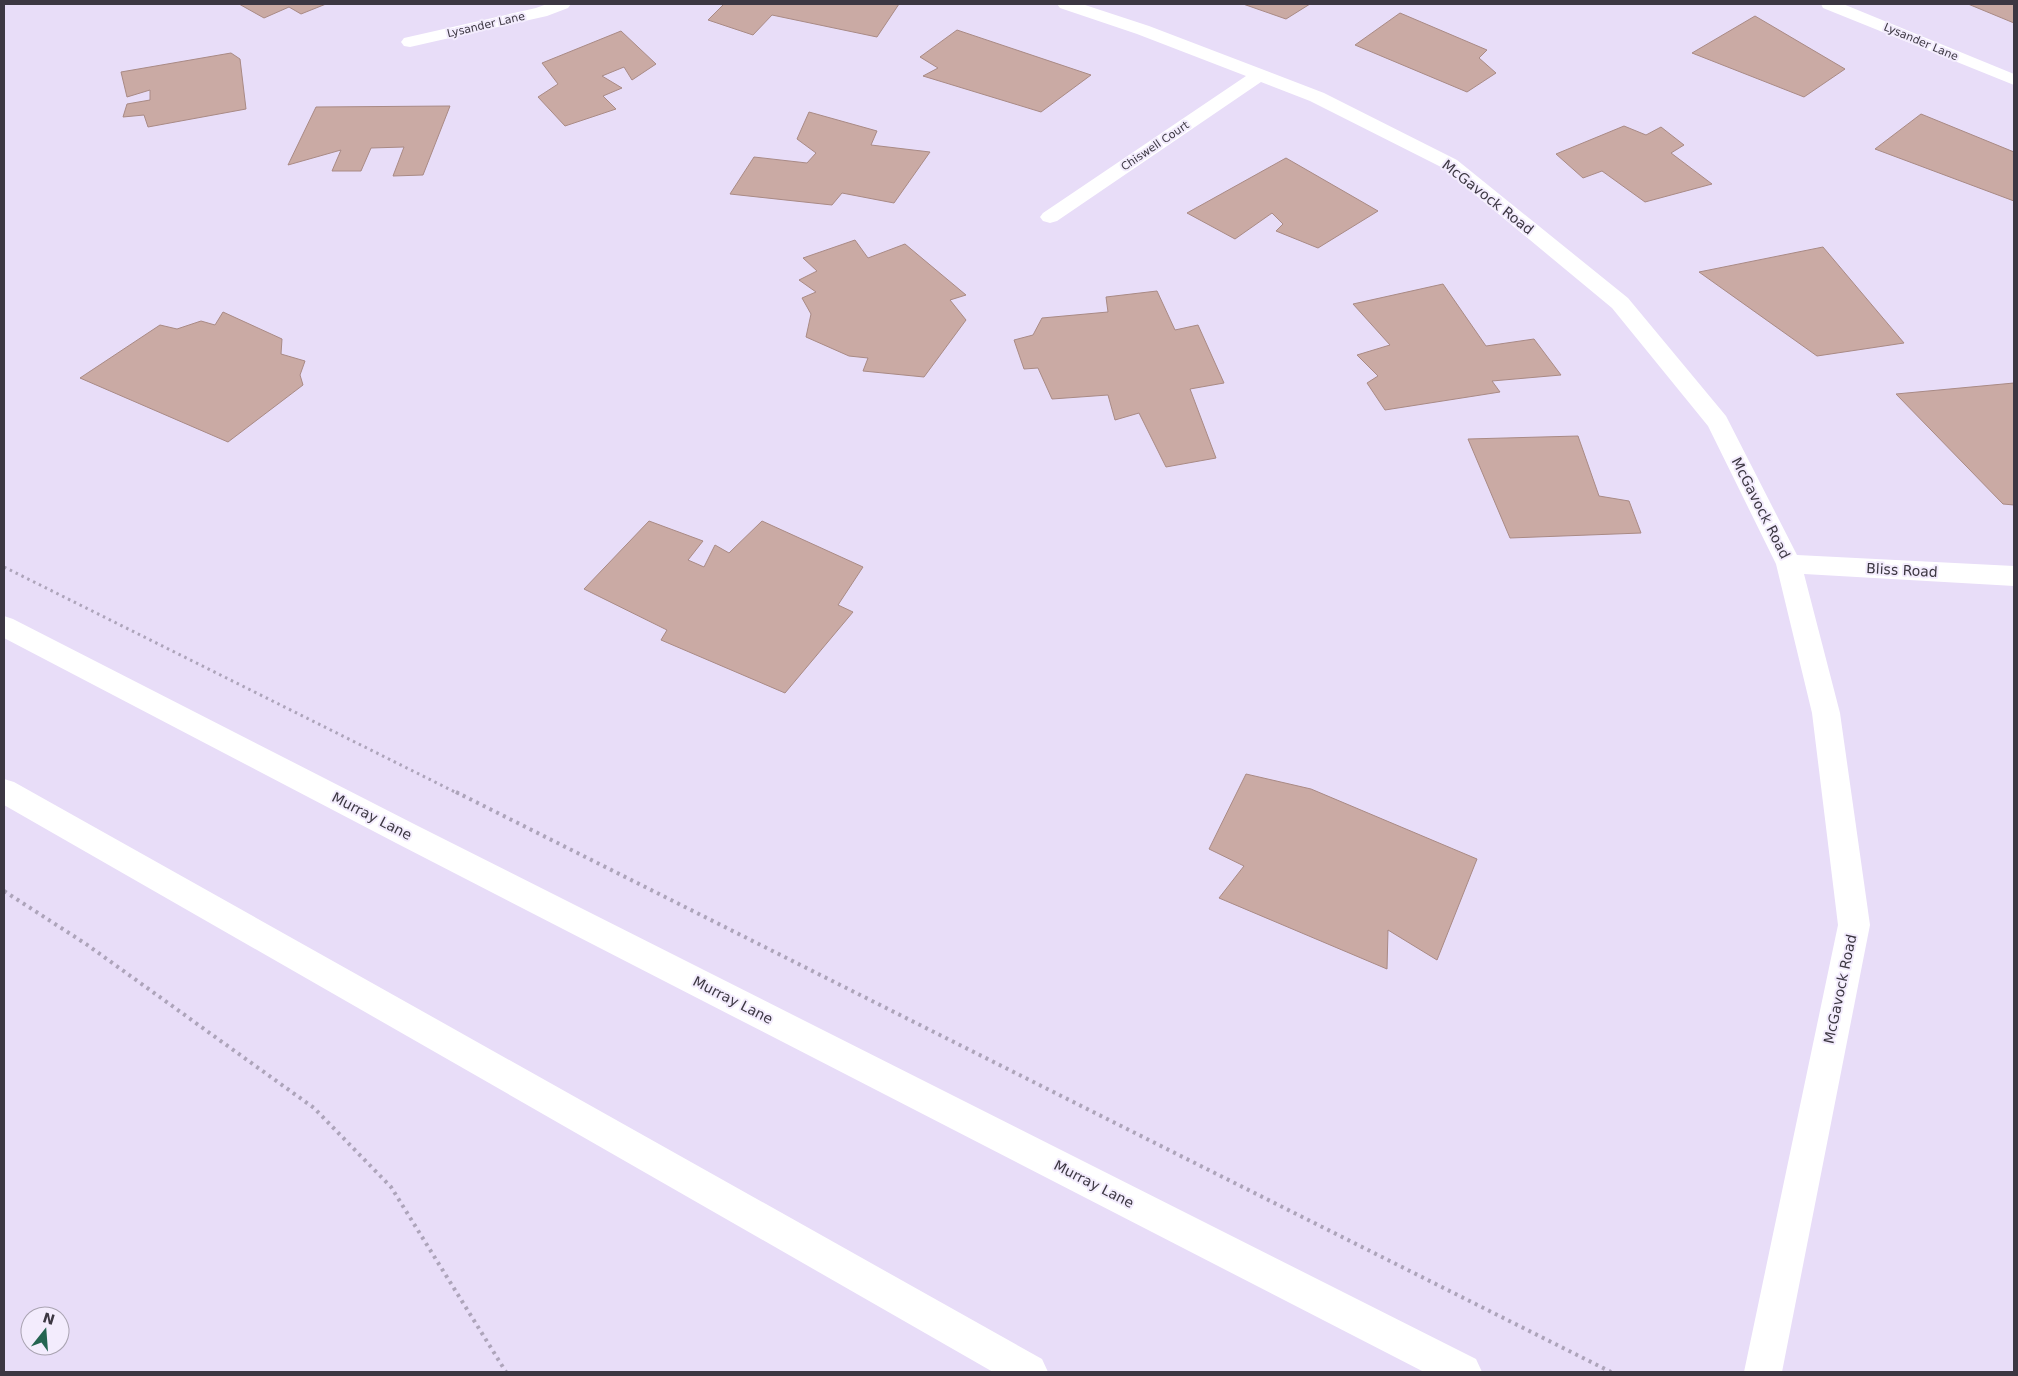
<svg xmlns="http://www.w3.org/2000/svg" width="2018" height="1376" font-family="'DejaVu Sans',sans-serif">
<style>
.building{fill:#caaaa4;stroke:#a98a85}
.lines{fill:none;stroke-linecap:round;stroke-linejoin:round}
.path-far1{stroke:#ada4ba;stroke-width:3;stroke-dasharray:2.5 4;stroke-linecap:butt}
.path{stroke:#ada4ba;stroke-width:4;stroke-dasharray:3 4.5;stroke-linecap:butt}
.minor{fill:#fff;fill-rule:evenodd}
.secondary{fill:#fff;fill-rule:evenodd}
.labels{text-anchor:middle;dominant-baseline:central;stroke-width:4;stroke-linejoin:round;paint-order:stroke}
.far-street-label{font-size:11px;fill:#3c3742;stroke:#f3ecfd}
.street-label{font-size:14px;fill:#3c3742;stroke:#f3ecfd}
</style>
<rect width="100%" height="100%" fill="#e8ddf8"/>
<!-- building -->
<path class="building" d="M239,4H326L301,14L289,7L264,18Z
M724,4H899L877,37L772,15L753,35L708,20Z
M1243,4H1310L1286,19Z
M1968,4H2014V23Z
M1400,13L1487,50L1479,58L1496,73L1467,92L1355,45Z
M1755,16L1845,69L1804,97L1692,53Z
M957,30L1091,75L1041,112L923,76L938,68L920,57Z
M621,31L656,64L632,80L624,67L602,76L622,88L603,96L616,109L565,126L538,97L558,84L542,63Z
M231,53L240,59L246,109L148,127L144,115L123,117L127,104L150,100V90L127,97L121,72Z
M450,106L423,175L393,176L404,147L371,148L361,171H332L341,150L288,165L316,107Z
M809,112L877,131L871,145L930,152L894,203L842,193L832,205L730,194L754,157L807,163L816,153L797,139Z
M1921,114L2014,152V201L1875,149Z
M1624,126L1646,135L1661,127L1684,145L1671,153L1712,184L1645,202L1602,171L1583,178L1556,154Z
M1286,158L1378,211L1318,248L1276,231L1283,224L1272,213L1235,239L1187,213Z
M855,240L868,258L905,244L966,295L950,300L966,320L924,377L863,371L868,358L849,356L806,337L811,314L802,298L816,292L799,280L817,271L803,258Z
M1823,247L1904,343L1817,356L1699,272Z
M1443,284L1486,346L1534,339L1561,375L1492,381L1500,392L1385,410L1367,383L1378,376L1357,355L1390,345L1353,304Z
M1157,291L1175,330L1198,325L1224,383L1190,389L1216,458L1166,467L1139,413L1115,420L1108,395L1052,399L1038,368L1024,369L1014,340L1033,335L1042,318L1108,312L1106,297Z
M223,312L282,339L281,354L305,361L300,375L303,385L228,442L80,378L160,325L177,329L201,321L215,325Z
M2014,383V505L2003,504L1896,394Z
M1578,436L1599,496L1629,501L1641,533L1510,538L1468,439Z
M649,521L703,541L688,560L704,567L715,545L729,553L762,521L863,567L838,605L853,612L785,693L661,640L667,630L584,589Z
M1246,774L1311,789L1477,859L1437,960L1388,930L1387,969L1219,898L1244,866L1209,849Z"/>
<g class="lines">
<!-- path-far1 -->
<path class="path-far1" d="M4,567L459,794"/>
<!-- path -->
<path class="path" d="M456,792L1611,1372
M4,891L86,944L314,1108L391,1187L506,1372"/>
<!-- minor -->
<path class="minor" d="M547,4H571L568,8L547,16L410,47L404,46L401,42L404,38L536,8Z
M1057,4H1082L1149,26L1324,93L1457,160L1628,298L1726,416L1797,555L2014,566V586L1804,574L1840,713L1870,925L1782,1372H1744L1838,925L1812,713L1776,564L1708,426L1612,308L1443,168L1310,101L1261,82L1057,221L1050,223L1043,221L1040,217L1043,213L1246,76L1137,34L1060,8Z
M1821,4H1843L2014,74V85L1823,8Z"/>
<!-- secondary -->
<path class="secondary" d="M4,616L13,619L416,825L1476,1359L1482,1372H1424L396,843L4,638Z
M4,779L14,782L1042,1359L1048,1372H993L4,805Z"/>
</g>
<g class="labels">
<!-- far-street labels -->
<g class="far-street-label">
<text transform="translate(486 25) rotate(-13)">Lysander Lane</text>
<text transform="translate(1921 42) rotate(23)">Lysander Lane</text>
<text transform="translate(1155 146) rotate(-34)">Chiswell Court</text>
</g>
<!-- street labels -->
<g class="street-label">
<text transform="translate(1488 197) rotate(38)">McGavock Road</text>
<text transform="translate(1761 508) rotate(63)">McGavock Road</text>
<text transform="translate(1902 570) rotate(3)">Bliss Road</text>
<text transform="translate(372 816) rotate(27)">Murray Lane</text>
<text transform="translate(1840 989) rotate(-78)">McGavock Road</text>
<text transform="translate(733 1000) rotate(27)">Murray Lane</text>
<text transform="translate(1094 1184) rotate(27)">Murray Lane</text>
</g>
</g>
<!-- border -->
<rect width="2018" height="1376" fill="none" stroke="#3c3742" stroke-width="10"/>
<!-- north arrow -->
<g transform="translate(45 1331) rotate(17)"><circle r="24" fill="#f3ecfd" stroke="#aaa4b2"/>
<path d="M0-4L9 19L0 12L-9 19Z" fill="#246451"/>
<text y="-8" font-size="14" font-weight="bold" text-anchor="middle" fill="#3c3742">N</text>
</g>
</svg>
